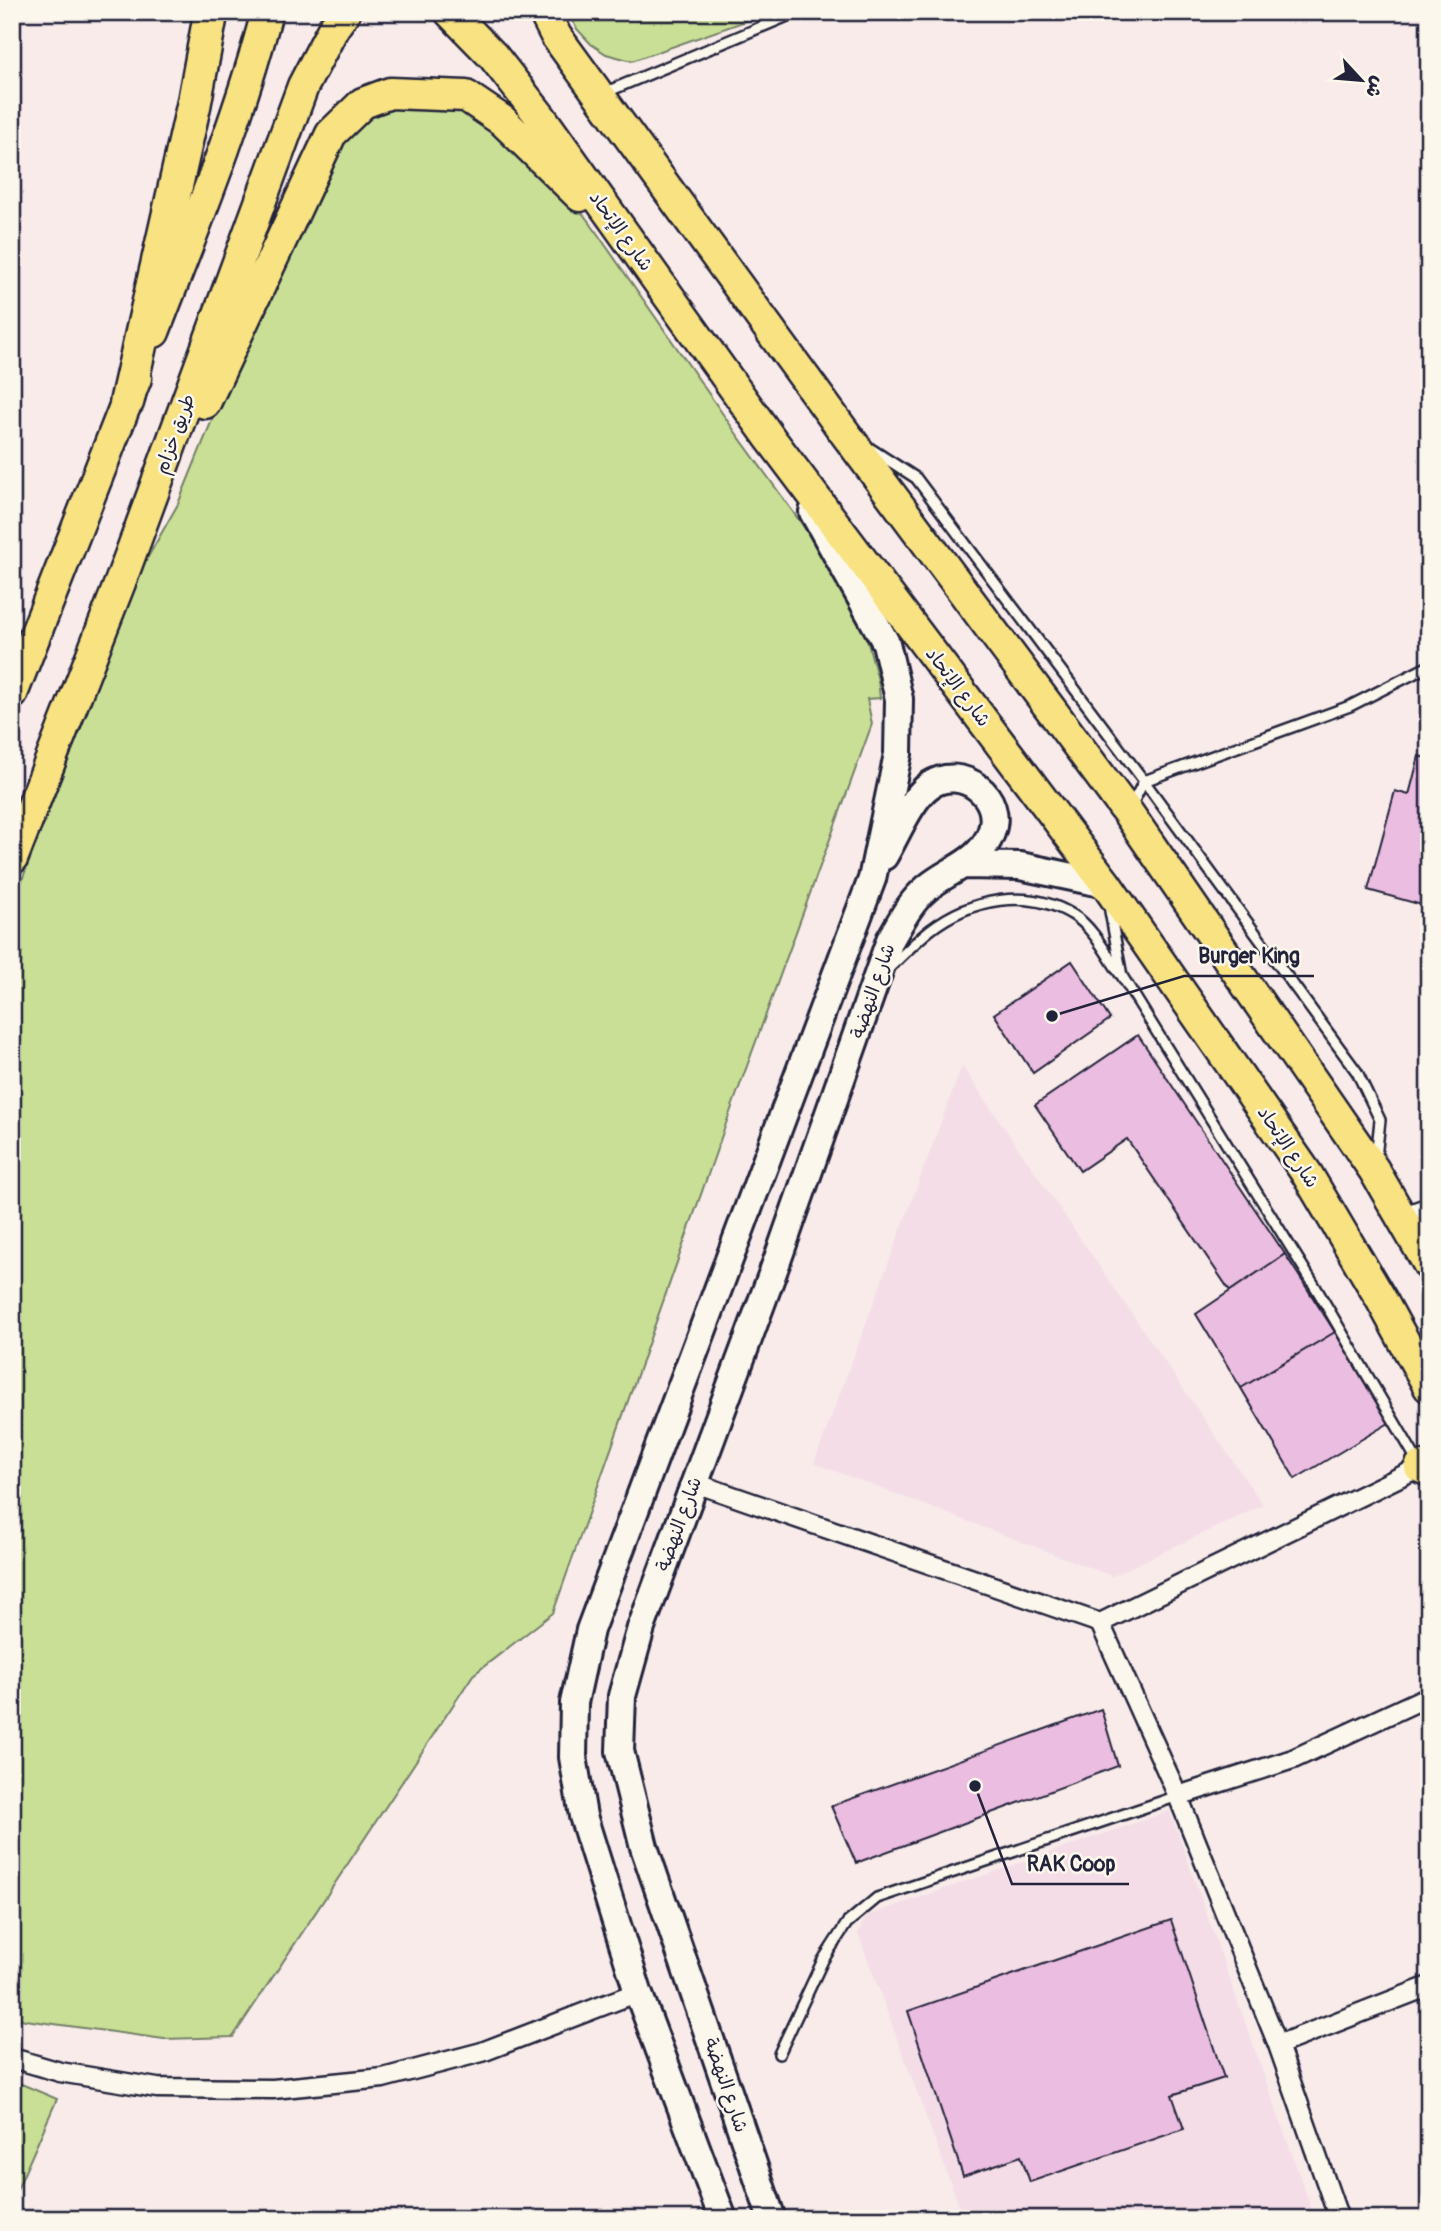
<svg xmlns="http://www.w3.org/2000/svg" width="1441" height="2231" font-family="Pangolin,'Playpen Sans Arabic',sans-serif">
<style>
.built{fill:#f4dde7}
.green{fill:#c8df95;stroke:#758068;stroke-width:2}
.building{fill:#ebbde0;stroke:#22223b;stroke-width:2}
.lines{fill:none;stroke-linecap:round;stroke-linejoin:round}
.lane-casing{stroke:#22223b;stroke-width:14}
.street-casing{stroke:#22223b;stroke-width:23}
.secondary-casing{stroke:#22223b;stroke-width:32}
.primary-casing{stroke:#22223b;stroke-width:35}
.highway-casing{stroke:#22223b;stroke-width:38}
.lane{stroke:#fbf7ec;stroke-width:9}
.street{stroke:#fbf7ec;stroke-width:18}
.secondary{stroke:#fbf7ec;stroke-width:26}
.primary{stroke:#f8e281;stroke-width:30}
.highway{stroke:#f8e281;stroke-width:33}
.labels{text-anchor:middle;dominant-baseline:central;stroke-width:5;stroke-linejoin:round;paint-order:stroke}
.street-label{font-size:19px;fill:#22223b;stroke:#fbf7ec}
.leader{fill:none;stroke:#22223b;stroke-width:2.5}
.callout-dot{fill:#22223b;stroke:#fbf7ec;stroke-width:2.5}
.callout-label{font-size:21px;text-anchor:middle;font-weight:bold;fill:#22223b;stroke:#fbf7ec;stroke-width:5;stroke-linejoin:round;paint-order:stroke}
</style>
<rect width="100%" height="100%" fill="#f8ebea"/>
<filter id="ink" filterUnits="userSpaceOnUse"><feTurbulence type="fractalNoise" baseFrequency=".0143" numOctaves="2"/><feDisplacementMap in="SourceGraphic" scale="14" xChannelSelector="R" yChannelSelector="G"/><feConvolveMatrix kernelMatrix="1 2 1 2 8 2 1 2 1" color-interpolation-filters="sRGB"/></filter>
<g filter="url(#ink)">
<!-- built -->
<path class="built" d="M962,1066L1263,1505L1112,1576L814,1463Z
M1170,1811L1315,2219H964L858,1933L866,1916Z"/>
<!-- green -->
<path class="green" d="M567,12H766L763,15L632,61L606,54L591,44L577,29Z
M411,84L515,127L590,223L736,433L856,599L878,680L880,698L867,699L872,724L728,1118L553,1613L473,1675L233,2037L164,2039L25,2020L12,2016V906L144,564L178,504L321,151Z
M12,2080L57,2099L12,2201Z"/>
<!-- building -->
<path class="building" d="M1419,756L1429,759V907L1368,890L1395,791L1409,795Z
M1072,961L1110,1019L1033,1073L994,1014Z
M1138,1035L1285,1254L1230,1291L1127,1139L1080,1171L1035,1105Z
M1285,1254L1335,1332L1241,1388L1196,1314Z
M1335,1332L1389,1423L1295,1479L1241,1388Z
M1101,1709L1118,1766L856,1863L831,1806Z
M1171,1920L1224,2078L1172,2095L1184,2129L1030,2182L1021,2156L963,2176L908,2011Z"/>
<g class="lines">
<defs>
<path id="lane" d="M604,93L797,12
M871,449L916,478L1144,781L1357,1072L1380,1120L1376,1158
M1130,808L1144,781L1350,706L1429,666
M1109,906L1122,976L1316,1288L1418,1462
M890,967C903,955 916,941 930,930C970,899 1028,887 1073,915C1093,927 1107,955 1120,974
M779,2054L823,1960L847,1923L877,1898L1178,1796"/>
<path id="street" d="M1401,1217L1429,1207
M695,1483L1100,1623L1420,1467
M1100,1623L1178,1796L1278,2045L1339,2219
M1178,1796L1293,1759L1429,1696
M1278,2045L1429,1986
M12,2058L60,2072L157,2088L273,2089L383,2078L482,2052L638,1992"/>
<path id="secondary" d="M965,865L1020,866L1106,884
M723,2219L638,1992L583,1816L573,1757L574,1703L590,1630L872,879L898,754L899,699L886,643L813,512
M772,2219L644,1847L620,1751L622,1696L641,1628L777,1261L890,940C901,921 910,902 927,888C949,869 980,863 991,833C1005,797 962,764 930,785C911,798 896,836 884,856"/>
<path id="primary" d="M450,12L493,56L540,116L770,438L1106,884L1307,1174L1381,1299L1429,1387
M544,12L556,36L842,429L1128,813L1374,1170L1429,1265
M154,332C195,226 238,122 267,12
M205,403L331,134L363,103L390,93L466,96L503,121L580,196
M12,694L136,378
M12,859L121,580L303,86L334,27L345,12
M1420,1467L1429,1471"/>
<path id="highway" d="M127,401L194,104L211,12"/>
</defs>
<!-- lane casing -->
<use href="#lane" class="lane-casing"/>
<!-- street casing -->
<use href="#street" class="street-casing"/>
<!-- secondary casing -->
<use href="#secondary" class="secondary-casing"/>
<!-- primary casing -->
<use href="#primary" class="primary-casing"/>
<!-- highway casing -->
<use href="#highway" class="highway-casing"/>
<!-- lane -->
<use href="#lane" class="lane"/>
<!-- street -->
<use href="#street" class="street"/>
<!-- secondary -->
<use href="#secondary" class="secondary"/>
<!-- primary -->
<use href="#primary" class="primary"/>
<!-- highway -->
<use href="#highway" class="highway"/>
</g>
</g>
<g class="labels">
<!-- street labels -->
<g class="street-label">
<text transform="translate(621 231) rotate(54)">شارع الإتحاد</text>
<text transform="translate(175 434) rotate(-70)">طريق خزام</text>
<text transform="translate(958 687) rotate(53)">شارع الإتحاد</text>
<text transform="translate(873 991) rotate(-71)">شارع النهضة</text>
<text transform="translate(1288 1147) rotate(56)">شارع الإتحاد</text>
<text transform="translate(679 1524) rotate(-70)">شارع النهضة</text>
<text transform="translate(726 2085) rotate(71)">شارع النهضة</text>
</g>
</g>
<!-- callouts -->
<path class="leader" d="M1052 1016L1184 976H1314M975 1786L1012 1884H1129"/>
<g class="callout-dot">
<circle cx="1052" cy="1016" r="7"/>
<circle cx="975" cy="1786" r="7"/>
</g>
<g class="callout-label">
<text x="1249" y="963">Burger King</text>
<text x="1071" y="1871">RAK Coop</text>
</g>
<!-- margin -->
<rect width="1441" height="2231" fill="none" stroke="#fbf7ec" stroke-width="42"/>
<rect x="21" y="21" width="1399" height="2189" fill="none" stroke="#22223b" stroke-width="2.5" filter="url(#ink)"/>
<!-- north arrow -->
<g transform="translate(1361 80) rotate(116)" stroke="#fbf7ec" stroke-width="5" paint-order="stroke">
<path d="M0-5L12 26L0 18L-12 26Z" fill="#22223b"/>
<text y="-10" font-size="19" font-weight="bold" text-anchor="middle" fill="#22223b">ش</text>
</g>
</svg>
